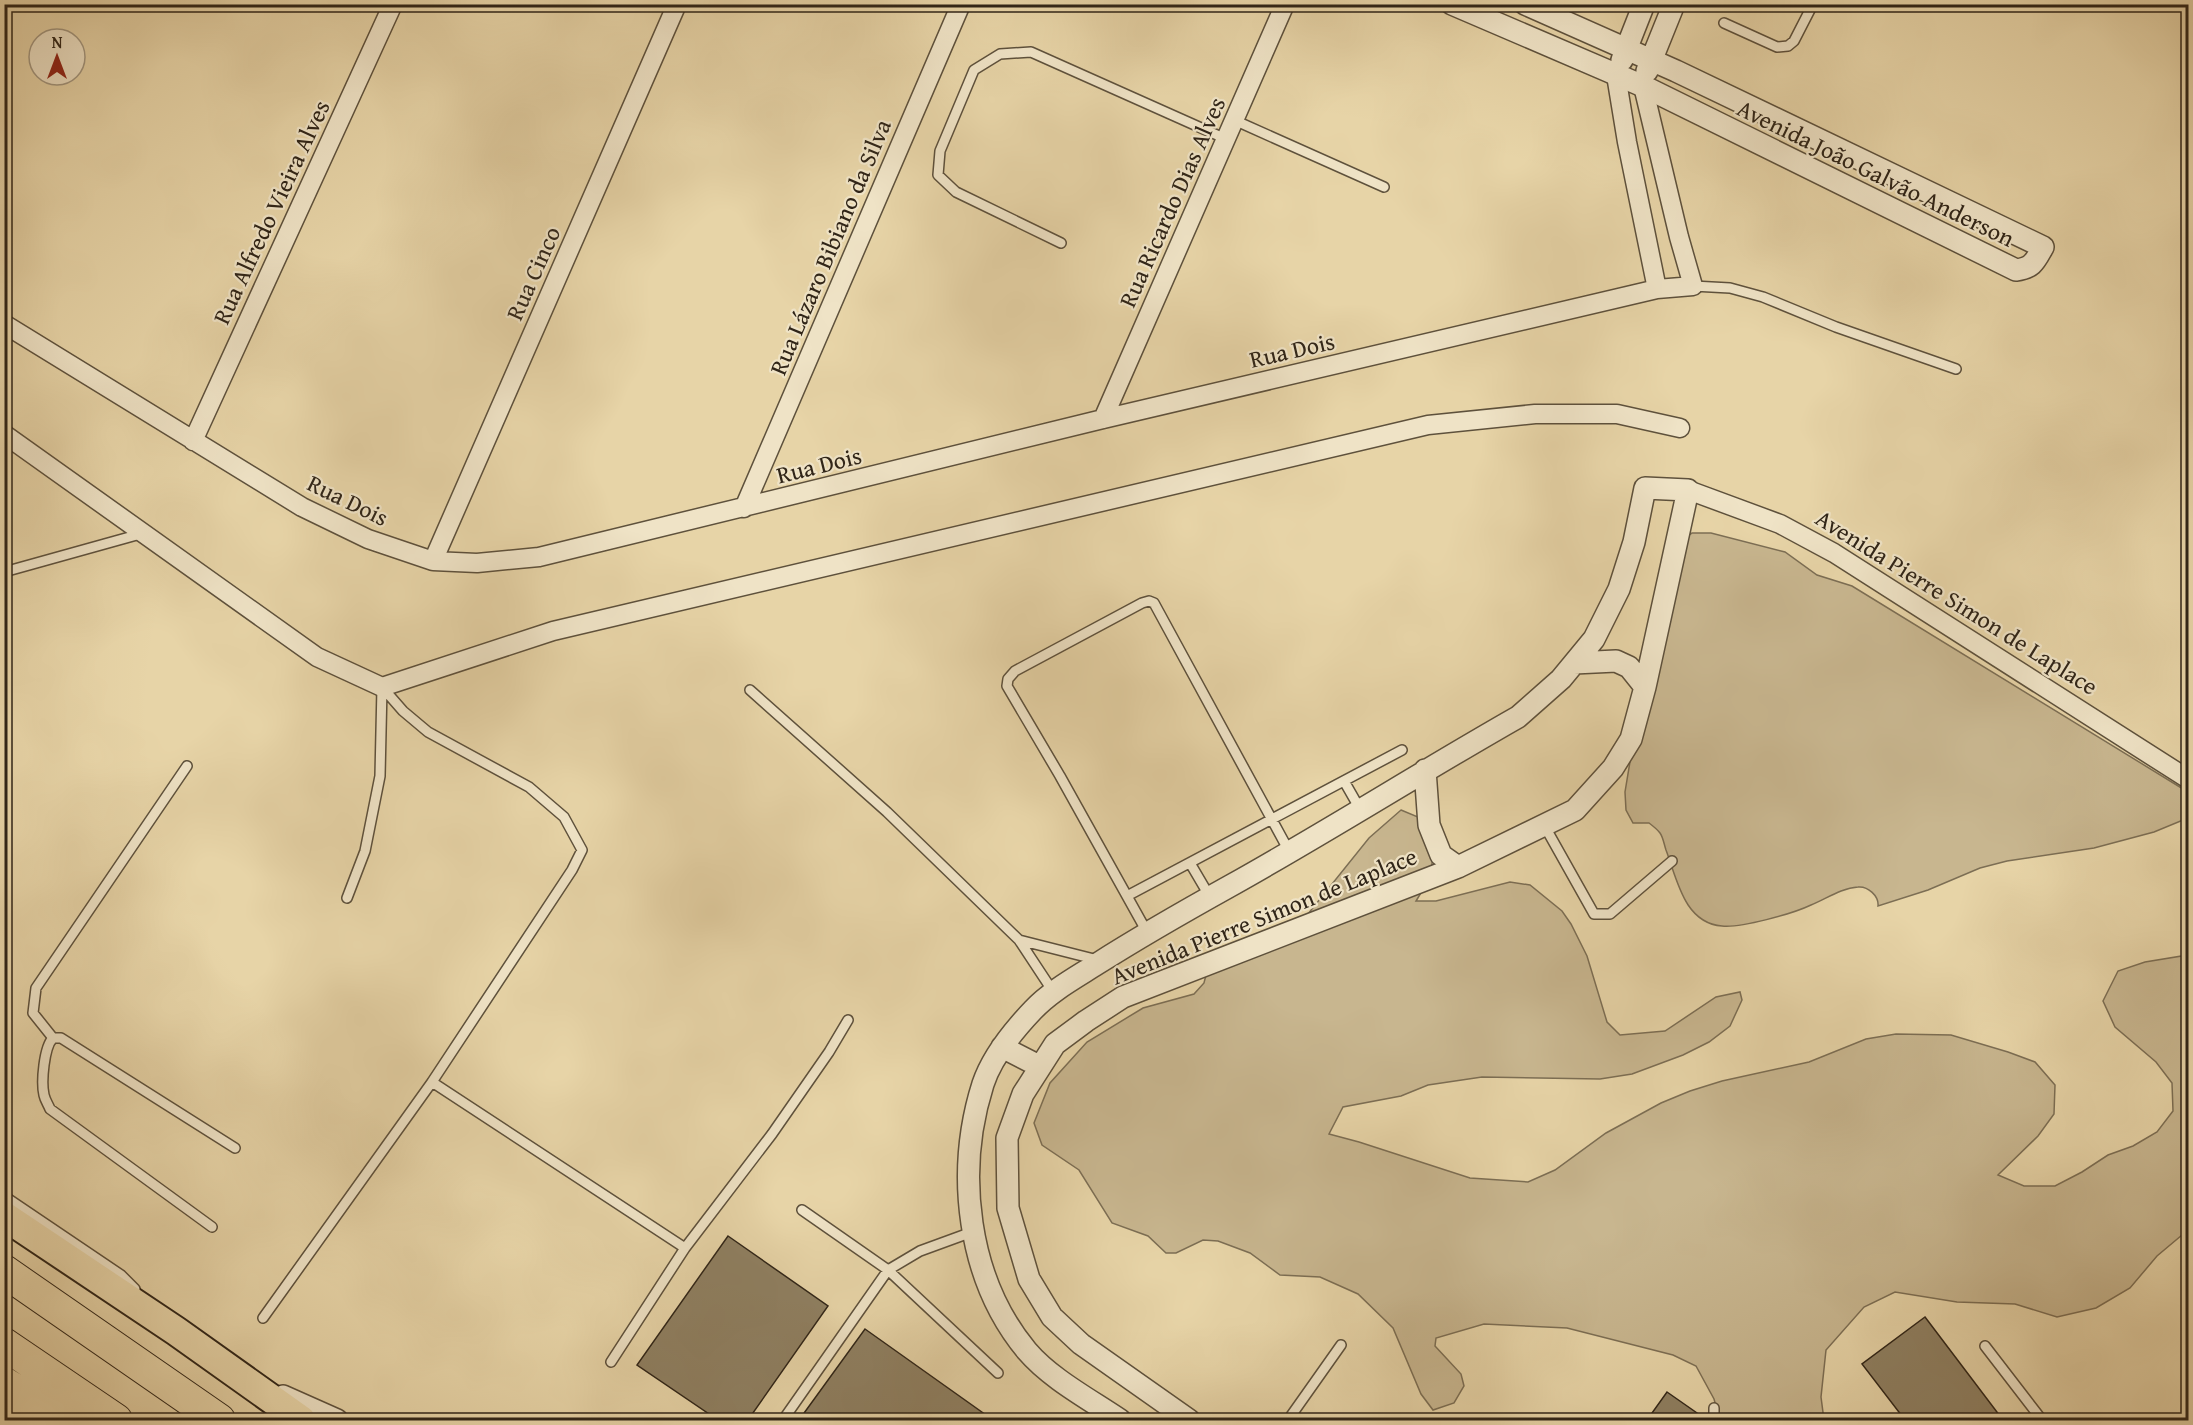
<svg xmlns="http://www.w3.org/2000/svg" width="2193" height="1425" font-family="'Gentium Book Plus',serif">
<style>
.green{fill:#c8b68f;stroke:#7c6e54;stroke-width:1.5}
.building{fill:#8f8062;stroke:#302518;stroke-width:1.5}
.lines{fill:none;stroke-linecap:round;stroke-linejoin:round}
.service-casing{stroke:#5e513c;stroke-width:12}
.minor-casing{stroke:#5e513c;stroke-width:21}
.tertiary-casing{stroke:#5e513c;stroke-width:24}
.trunk-casing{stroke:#302518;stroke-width:32}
.motorway-casing{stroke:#302518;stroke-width:34}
.service{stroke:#efe3c6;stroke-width:9}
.minor{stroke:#efe3c6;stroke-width:18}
.tertiary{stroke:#efe3c6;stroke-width:21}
.trunk{stroke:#e7d4a7;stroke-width:28}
.motorway{stroke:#e7d4a7;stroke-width:32}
.labels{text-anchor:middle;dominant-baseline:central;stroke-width:4.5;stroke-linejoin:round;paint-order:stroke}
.street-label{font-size:24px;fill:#302518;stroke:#efe3c6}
</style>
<rect width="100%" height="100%" fill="#e7d4a7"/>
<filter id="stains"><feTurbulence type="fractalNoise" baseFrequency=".00333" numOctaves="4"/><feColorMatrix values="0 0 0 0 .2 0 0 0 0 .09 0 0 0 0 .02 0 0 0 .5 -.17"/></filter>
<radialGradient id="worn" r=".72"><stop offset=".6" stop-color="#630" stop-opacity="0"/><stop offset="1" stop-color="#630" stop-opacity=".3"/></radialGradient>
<!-- green -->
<path class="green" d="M1692,533H1711L1785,552L1817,575L1852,586L2188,792V818L2154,832L2094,848L2007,861L1980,868L1928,890L1878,906C1879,896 1868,886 1858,887C1841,888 1826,899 1811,905C1792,914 1741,928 1722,926C1684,923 1677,879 1666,850C1664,844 1663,837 1660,833C1657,829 1653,826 1649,823H1633L1626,810L1625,792L1641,695L1640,658L1656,615L1679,541Z
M1401,810L1418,817L1434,849L1430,878L1416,901H1436L1510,882L1530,885L1562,911L1571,924L1587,956L1607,1022L1620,1035L1665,1031L1716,997L1740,992L1742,1000L1730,1026L1709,1042L1683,1055L1632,1074L1600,1079L1482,1077L1428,1085L1401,1096L1343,1107L1329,1134L1359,1142L1470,1178L1528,1182L1555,1170L1606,1133L1661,1103L1690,1091L1722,1081L1809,1062L1866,1039L1896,1034L1951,1035L2008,1052L2035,1062L2055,1085L2054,1114L2038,1136L1998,1175L2024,1186H2055L2082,1172L2108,1155L2133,1146L2157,1132L2173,1111L2172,1083L2156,1062L2115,1027L2103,1001L2118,971L2145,962L2188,955V1230L2157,1256L2130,1288L2096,1308L2057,1317L2015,1304L1957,1302L1895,1292L1864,1307L1826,1350L1821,1397L1824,1420H1720L1714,1399L1696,1366L1673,1355L1567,1328L1484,1324L1436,1338L1435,1346L1461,1374L1464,1386L1454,1403L1433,1410L1421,1394L1393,1328L1358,1294L1320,1277L1280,1275L1250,1253L1218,1241L1203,1240L1176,1253H1166L1148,1236L1112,1223L1079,1170L1042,1145L1034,1123L1050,1083L1087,1042L1143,1008L1194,994L1204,983L1208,967L1308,914L1369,838Z"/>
<!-- building -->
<path class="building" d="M728,1236L828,1306L748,1420H718L637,1365Z
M1925,1317L2003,1420H1905L1862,1364Z
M865,1329L993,1420H799Z
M1667,1392L1707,1420H1647Z"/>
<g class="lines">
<defs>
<path id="service" d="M1724,23L1777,47L1788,46L1794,41L1813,4
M1234,120L1384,187
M1061,243L956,192L938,175L940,151L974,70L1000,54L1031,52L1226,139
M1693,286L1730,288L1763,297L1836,327L1956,369
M4,572L144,533
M750,690L887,812L1019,940L1054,993
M1344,781L1360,809
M1544,825L1594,914H1610L1672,861
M1190,863L1210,897
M1127,896L1402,750
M347,898L365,851L380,776L382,687
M1147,932L1060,776L1007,686L1008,679L1015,671L1142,603L1149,601L1154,603L1289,851
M1019,940L1098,960
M53,1038L33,1013L36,988L187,766
M432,1082L685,1248
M4,1196L121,1275L135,1289
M802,1210L888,1270L998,1373
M212,1227L50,1109C48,1104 45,1100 44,1095C41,1082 44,1047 53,1038H61L235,1148
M263,1318L432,1082L572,870L582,850L564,817L529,787L428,732L403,711L382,687
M1985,1346L2042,1420
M611,1362L685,1248L772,1134L829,1052L848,1020
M1714,1408V1420
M783,1420L888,1270L920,1251L972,1232
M1288,1420L1341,1345"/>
<path id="minor" d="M1616,75L1627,142L1657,289
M4,324L302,507L368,539L433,561L477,563L539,557L1103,419L1657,289L1693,286L1679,237L1643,86
M1103,419L1285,4
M4,434L317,657L382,687L553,631L1428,425L1535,414H1617L1680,428
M193,441L393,4
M1688,490L1780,524L1834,553L2188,779
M744,508L961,4
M433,561L677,4"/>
<path id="tertiary" d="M1452,4L1643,86L2016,270C2033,268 2035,261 2043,247L1676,71L1525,4
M1622,60L1644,4
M1647,71L1674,4
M1574,663L1616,661L1629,667L1645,687
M1425,770L1429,825L1441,855L1458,867
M1002,1047L1039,1066
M283,1396L337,1420
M1120,1420C1089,1399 1051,1379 1027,1351C967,1279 955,1172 983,1084C992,1057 1013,1031 1033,1010C1051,991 1075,978 1097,964C1141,936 1185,911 1230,886C1327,832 1421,772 1518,717L1561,679L1594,639L1619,589L1634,542L1645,488L1688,490L1645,687L1631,739L1613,768L1575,810L1458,867L1123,997L1086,1021L1055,1044L1023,1094L1007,1138L1008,1208L1029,1279L1052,1317L1081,1344L1189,1420"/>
<path id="trunk" d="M4,1216L176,1331L301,1420
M4,1403L27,1420"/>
<path id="motorway" d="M4,1271L219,1420
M4,1344L116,1420
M4,1383L64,1420"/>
</defs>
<!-- service casing -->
<use href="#service" class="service-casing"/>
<!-- minor casing -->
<use href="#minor" class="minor-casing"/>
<!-- tertiary casing -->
<use href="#tertiary" class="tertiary-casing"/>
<!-- trunk casing -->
<use href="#trunk" class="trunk-casing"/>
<!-- motorway casing -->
<use href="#motorway" class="motorway-casing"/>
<!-- service -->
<use href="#service" class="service"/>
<!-- minor -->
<use href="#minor" class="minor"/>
<!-- tertiary -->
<use href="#tertiary" class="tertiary"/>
<!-- trunk -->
<use href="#trunk" class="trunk"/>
<!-- motorway -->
<use href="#motorway" class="motorway"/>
</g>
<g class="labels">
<!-- street labels -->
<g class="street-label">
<text transform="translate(1876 173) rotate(26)">Avenida João Galvão Anderson</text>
<text transform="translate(1172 202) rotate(-66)">Rua Ricardo Dias Alves</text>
<text transform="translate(271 212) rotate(-65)">Rua Alfredo Vieira Alves</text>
<text transform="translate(830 247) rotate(-67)">Rua Lázaro Bibiano da Silva</text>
<text transform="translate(533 273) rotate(-66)">Rua Cinco</text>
<text transform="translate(1292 350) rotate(-13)">Rua Dois</text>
<text transform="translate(819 465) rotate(-14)">Rua Dois</text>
<text transform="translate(348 500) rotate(26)">Rua Dois</text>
<text transform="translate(1957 602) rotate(32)">Avenida Pierre Simon de Laplace</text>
<text transform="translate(1264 916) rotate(-22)">Avenida Pierre Simon de Laplace</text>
</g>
</g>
<!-- margin -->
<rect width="2193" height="1425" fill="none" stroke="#e7d4a7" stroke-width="24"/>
<rect x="6" y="6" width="2181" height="1413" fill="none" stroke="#302518" stroke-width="3"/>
<rect x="12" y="12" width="2169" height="1401" fill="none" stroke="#302518" stroke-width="1.5"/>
<!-- north arrow -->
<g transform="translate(57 57)"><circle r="28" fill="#efe3c6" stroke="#a39780" stroke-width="1.5"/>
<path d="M0-4.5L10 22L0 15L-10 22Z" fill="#8f2418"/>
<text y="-9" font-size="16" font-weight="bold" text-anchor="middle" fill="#302518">N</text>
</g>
<rect width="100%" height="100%" filter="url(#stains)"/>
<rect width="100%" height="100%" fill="url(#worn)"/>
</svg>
